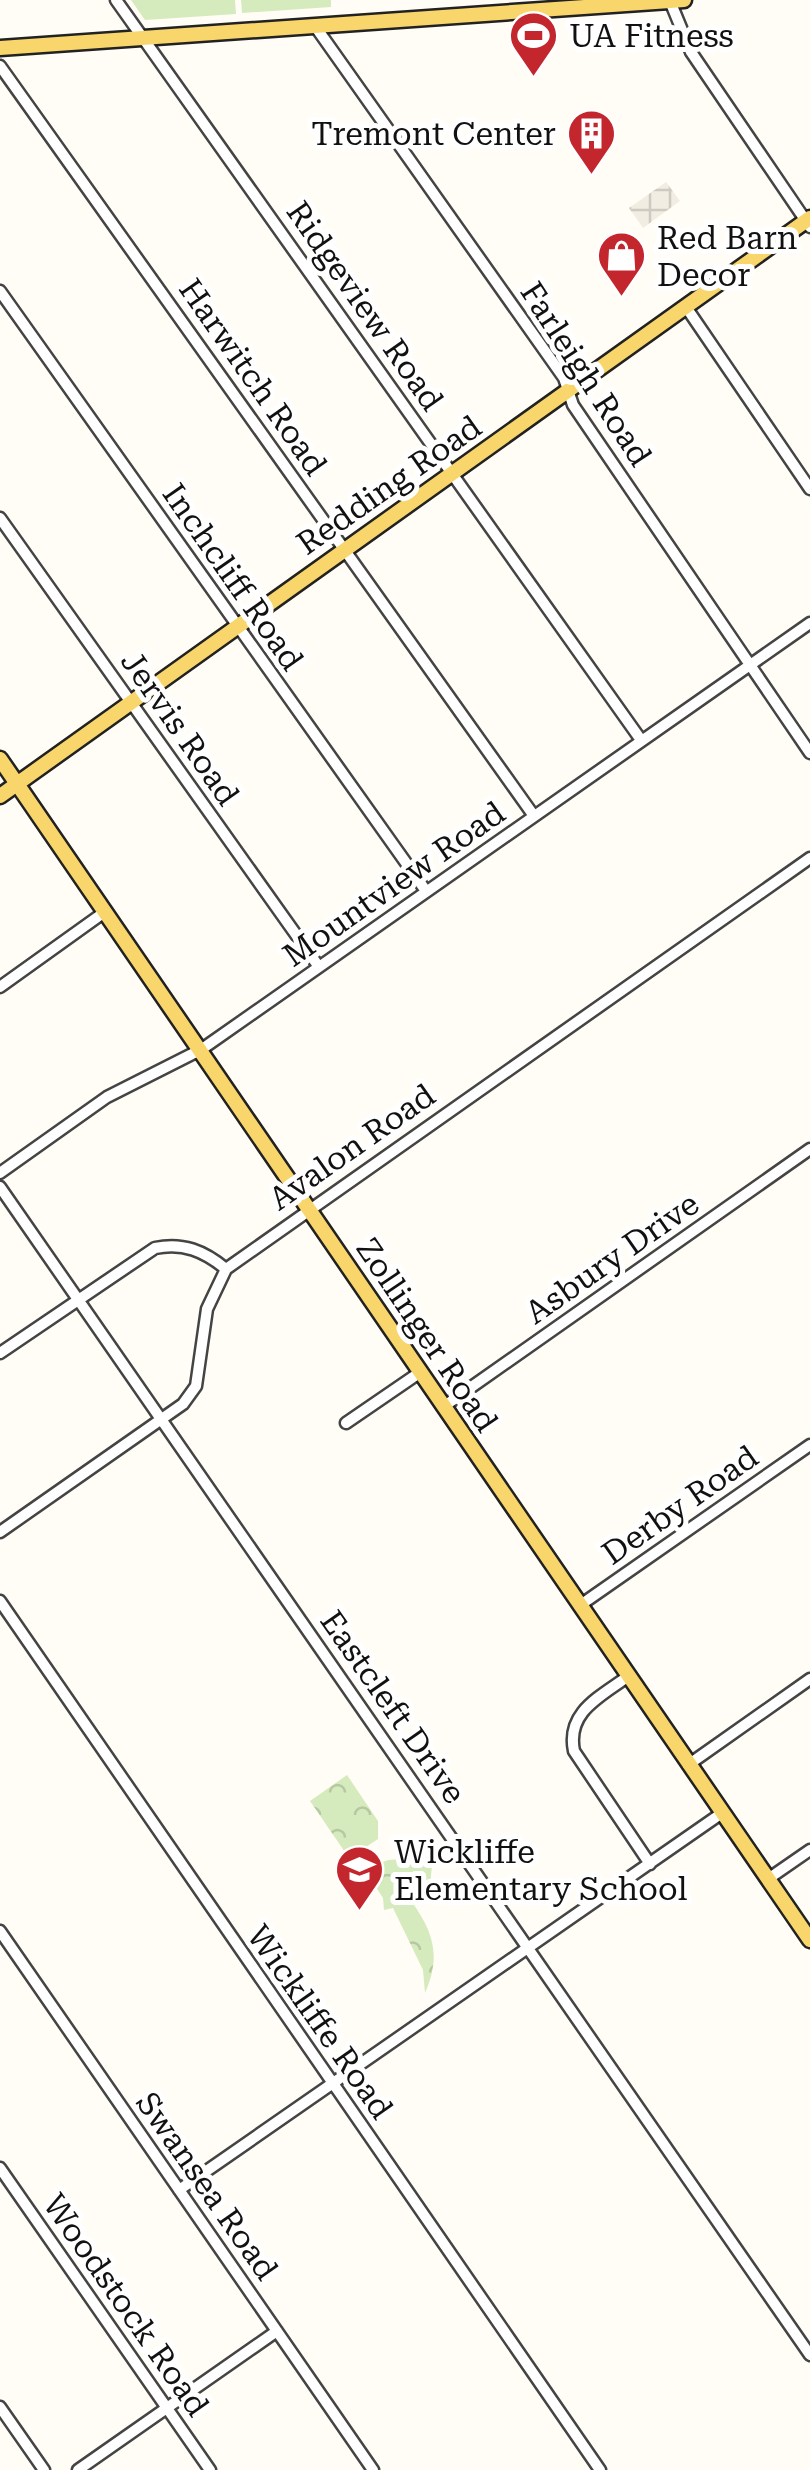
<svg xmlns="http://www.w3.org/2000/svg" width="810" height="2470" font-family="'Roboto Serif',serif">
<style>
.grass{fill:#d5ebbd}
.park{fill:url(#park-crowns)}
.plaza{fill:url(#plaza-grid)}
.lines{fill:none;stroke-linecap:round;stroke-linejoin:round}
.minor-casing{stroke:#444;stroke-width:15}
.major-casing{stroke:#222;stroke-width:19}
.minor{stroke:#fff;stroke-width:10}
.major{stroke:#f9d66b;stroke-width:14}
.labels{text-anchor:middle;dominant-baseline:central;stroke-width:10;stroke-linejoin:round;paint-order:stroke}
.poi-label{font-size:32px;fill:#111;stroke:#fff;text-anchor:start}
.street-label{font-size:32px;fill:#111;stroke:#fff}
</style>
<defs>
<pattern id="park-crowns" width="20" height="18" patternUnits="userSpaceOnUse" patternTransform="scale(2.5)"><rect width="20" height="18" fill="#d5ebbd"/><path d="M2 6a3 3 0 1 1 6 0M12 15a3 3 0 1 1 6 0" fill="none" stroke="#b6c8a1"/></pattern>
<pattern id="plaza-grid" width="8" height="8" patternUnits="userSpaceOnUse" patternTransform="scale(2.5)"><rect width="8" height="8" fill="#f1ede2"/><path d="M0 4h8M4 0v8" fill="none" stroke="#cecac1"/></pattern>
</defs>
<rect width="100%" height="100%" fill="#fffdf5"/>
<!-- grass -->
<path class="grass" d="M131,0H235L236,14L145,20Z
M241,0H331V7L242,13Z"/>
<!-- park -->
<path class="park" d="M347,1775L378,1821V1839L349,1858L310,1801Z
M433,1857L430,1884L412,1902C434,1933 441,1957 425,1993L423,1970L393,1908L384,1910L383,1898L364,1869L388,1860Z"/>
<!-- plaza -->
<path class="plaza" d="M666,182L680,201L643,228L629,208Z"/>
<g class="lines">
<defs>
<path id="minor" d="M116,0L641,740
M670,1L691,52L810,227
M315,26L564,378L573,405L810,753
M0,66L534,816
M0,291L426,891
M686,307L810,489
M0,518L319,967
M0,987L106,911
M0,1173L107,1097L202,1049L810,623
M0,1187L810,2355
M0,1353L155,1248C183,1242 204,1251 226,1269
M443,1407L810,1149
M346,1423L419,1373
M0,1532L183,1404L196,1386L207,1309L226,1269L810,858
M0,1601L600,2470
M579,1606L810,1445
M627,1677C600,1697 566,1712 574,1751L650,1864
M688,1765L810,1679
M768,1879L810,1850
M0,1931L373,2470
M0,2168L210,2470
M179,2190L722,1813
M0,2407L44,2470
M78,2470L277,2331"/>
<path id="major" d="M0,48L684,0
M0,759L810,1940
M0,796L810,218"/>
</defs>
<!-- minor casing -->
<use href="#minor" class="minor-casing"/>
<!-- major casing -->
<use href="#major" class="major-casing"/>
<!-- minor -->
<use href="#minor" class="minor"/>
<!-- major -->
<use href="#major" class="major"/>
</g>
<!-- icons -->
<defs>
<symbol id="stadium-pin" viewBox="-11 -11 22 30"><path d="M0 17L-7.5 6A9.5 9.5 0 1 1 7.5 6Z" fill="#c4262e" stroke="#fff"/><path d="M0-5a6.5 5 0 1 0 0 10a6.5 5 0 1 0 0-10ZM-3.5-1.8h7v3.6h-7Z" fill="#fff"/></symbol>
<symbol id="building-pin" viewBox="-11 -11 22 30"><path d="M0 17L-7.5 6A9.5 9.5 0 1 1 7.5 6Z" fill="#c4262e" stroke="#fff"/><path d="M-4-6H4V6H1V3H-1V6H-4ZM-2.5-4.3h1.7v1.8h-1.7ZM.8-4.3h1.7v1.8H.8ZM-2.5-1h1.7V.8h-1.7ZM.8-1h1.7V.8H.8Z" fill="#fff"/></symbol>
<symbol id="shop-pin" viewBox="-11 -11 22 30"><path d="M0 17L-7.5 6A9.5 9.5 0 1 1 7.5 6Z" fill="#c4262e" stroke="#fff"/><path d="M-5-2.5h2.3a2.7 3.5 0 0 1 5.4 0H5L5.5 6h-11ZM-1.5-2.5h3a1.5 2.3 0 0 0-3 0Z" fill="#fff"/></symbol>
<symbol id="school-pin" viewBox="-11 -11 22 30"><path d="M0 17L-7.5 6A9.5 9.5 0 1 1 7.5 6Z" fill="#c4262e" stroke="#fff"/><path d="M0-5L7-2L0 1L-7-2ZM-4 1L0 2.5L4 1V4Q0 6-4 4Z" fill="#fff"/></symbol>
</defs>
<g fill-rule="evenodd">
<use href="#stadium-pin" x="506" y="8" width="55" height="75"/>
<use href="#building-pin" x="564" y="106" width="55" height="75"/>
<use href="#shop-pin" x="594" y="228" width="55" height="75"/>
<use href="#school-pin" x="332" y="1842" width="55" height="75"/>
</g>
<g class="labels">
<!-- poi labels -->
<g class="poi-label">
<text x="569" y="36">UA Fitness</text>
<text x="556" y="134" text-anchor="end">Tremont Center</text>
<text x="657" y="238">Red Barn<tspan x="657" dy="37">Decor</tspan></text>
<text x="394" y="1852">Wickliffe<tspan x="394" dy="37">Elementary School</tspan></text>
</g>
<!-- street labels -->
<g class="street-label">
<text transform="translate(365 306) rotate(55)">Ridgeview Road</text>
<text transform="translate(586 374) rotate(57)">Farleigh Road</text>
<text transform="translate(253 377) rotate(55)">Harwitch Road</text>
<text transform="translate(389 485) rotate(-35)">Redding Road</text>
<text transform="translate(233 577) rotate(55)">Inchcliff Road</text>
<text transform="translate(180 728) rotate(55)">Jervis Road</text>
<text transform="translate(394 884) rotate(-35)">Mountview Road</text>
<text transform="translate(352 1147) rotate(-35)">Avalon Road</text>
<text transform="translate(612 1258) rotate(-35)">Asbury Drive</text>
<text transform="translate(427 1335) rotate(56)">Zollinger Road</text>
<text transform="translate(680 1505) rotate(-35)">Derby Road</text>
<text transform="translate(393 1707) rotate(55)">Eastcleft Drive</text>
<text transform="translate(320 2022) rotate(55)">Wickliffe Road</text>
<text transform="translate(207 2186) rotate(55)">Swansea Road</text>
<text transform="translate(126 2305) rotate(55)">Woodstock Road</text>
</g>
</g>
</svg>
